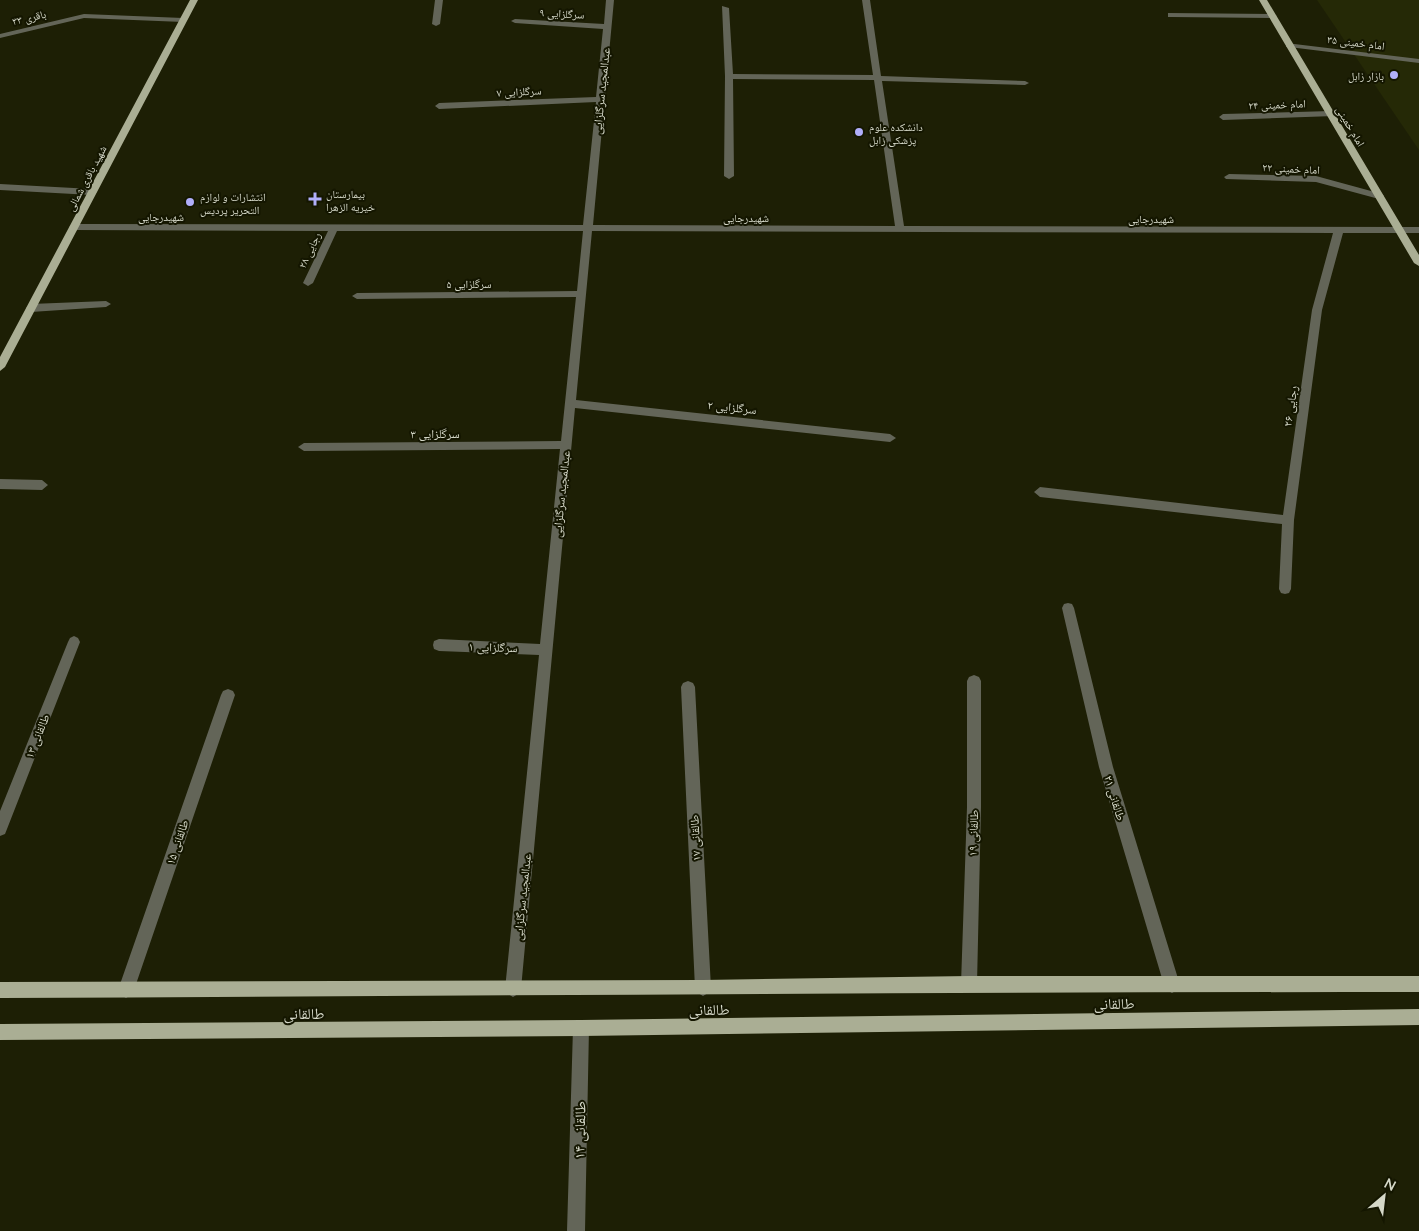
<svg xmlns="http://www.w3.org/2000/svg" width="1419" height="1231" font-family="Lato,'Noto Naskh Arabic',sans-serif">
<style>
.built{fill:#252906}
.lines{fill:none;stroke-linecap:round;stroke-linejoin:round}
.minor{fill:#636558;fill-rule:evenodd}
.major{fill:#aaae94;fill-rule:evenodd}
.poi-dot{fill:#b0aefa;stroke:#141600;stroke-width:2}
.labels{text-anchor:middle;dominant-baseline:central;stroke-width:4;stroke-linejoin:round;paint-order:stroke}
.far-street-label{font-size:11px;fill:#d5d8c8;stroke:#141600}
.far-poi-label{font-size:11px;fill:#d5d8c8;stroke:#141600;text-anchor:start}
.street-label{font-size:12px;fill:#d5d8c8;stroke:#141600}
.near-street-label{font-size:15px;fill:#d5d8c8;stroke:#141600}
</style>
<rect width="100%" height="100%" fill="#1d1f05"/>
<!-- built -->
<path class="built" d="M1317,0H1419V150Z"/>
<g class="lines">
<!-- minor -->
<path class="minor" d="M435,0H443L440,24L436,26L432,24Z
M606,0H614L593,225L895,226L874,80L733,79L734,176L729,179L724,176L725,76L722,6L729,8L733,74L873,75L862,0H870L881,76L1025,81L1029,83L1025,85L882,81L904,226L1419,227V233H1343L1322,310L1294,520L1291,589L1289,593L1285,594L1281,593L1279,589L1282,524L1040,497L1034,492L1040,487L1283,515L1312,310L1333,233L592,231L576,400L890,434L896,438L890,442L575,408L521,989L518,994L513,997L508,994L505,989L539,655L439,651L434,649L433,645L434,641L439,639L540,644L560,449L304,451L298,447L304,443L561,441L576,297L357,299L352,296L357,293L577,291L583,231H337L313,283L308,286L303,283L328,231L74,230L69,227L74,224L583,225L596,102L439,109L435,106L439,103L596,97L603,29L515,23L511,21L515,19L604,24Z
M1168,13L1273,14L1277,16L1273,18L1171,17H1168Z
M84,14L183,18L187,20L183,22L84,18L0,38V34Z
M1286,43L1419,59V63L1289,47H1286Z
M1331,111L1334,112V116L1223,120L1219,117L1223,114Z
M1229,174L1316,176L1382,194L1384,196L1379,199L1316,182L1226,179L1224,177Z
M0,184L92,189L97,192L92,195L0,190Z
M106,301L111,304L106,307L31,312L26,308L31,304Z
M0,479L42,480L48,485L42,490L0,489Z
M1068,603L1072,604L1074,608L1113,767L1180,985L1177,990L1172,993L1167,990L1164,985L1099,767L1062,608L1064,604Z
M74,636L78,638L80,642L7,829L5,834L0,836V811L68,642L70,638Z
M974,675L979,677L981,681V807L977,984L974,989L969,992L964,989L961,984L967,807V681L969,677Z
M688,681L693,683L695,687L711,988L708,993L703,996L698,993L695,988L681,687L683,683Z
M228,689L233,691L235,695L134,990L131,995L126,998L121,995L118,990L221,695L223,691Z
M581,1020L587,1022L589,1028L585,1231H567L573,1028L575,1022Z"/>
<!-- major -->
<path class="major" d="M190,0H198L5,367L0,371V357Z
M1259,0H1267L1419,255V266L1414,263Z
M969,976H1419V992C946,992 473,996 0,998V982L703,980Z
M1419,1009V1025L581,1036L0,1040V1024L581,1020Z"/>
</g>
<!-- markers -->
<g class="poi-dot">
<circle cx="1394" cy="75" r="5"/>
<circle cx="859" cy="132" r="5"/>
<path d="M312.5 191.5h5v5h5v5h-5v5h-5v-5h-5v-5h5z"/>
<circle cx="190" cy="202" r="5"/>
</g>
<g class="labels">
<!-- far-street labels -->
<g class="far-street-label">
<text transform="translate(562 13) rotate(3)">سرگلزایی ۹</text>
<text transform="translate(29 17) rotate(-13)">باقری ۳۳</text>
<text transform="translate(1356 42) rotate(7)">امام خمینی ۳۵</text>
<text transform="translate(519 91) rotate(-3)">سرگلزایی ۷</text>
<text transform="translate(1277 104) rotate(-2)">امام خمینی ۲۴</text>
<text transform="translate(1351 126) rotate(59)">امام خمینی</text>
<text transform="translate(1291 168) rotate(3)">امام خمینی ۲۲</text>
<text transform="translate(86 178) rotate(-62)">شهید باقری شمالی</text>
<text x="161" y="216">شهیدرجایی</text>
<text x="746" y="217">شهیدرجایی</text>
<text x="1151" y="218">شهیدرجایی</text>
<text transform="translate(309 250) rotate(-65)">رجایی ۲۸</text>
<text x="469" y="283">سرگلزایی ۵</text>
</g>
<!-- far-poi labels -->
<g class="far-poi-label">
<text x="1384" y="75" text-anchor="end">بازار زابل</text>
<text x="869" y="126">دانشکده علوم<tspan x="869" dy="13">پزشکی زابل</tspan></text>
<text x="326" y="193">بیمارستان<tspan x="326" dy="13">خیریه الزهرا</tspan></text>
<text x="200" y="196">انتشارات و لوازم<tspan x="200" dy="13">التحریر پردیس</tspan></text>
</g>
<!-- street labels -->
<g class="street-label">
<text transform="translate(601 91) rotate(-84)">عبدالمجید سرگلزایی</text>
<text transform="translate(1290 406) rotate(-82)">رجایی ۲۶</text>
<text transform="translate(732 407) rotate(6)">سرگلزایی ۲</text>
<text x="435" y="433">سرگلزایی ۳</text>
<text transform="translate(561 494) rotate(-84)">عبدالمجید سرگلزایی</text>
<text transform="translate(493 647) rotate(2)">سرگلزایی ۱</text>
<text transform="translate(37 736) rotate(-68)">طالقانی ۱۳</text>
<text transform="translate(1115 798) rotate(73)">طالقانی ۲۱</text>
<text transform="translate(973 833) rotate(-88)">طالقانی ۱۹</text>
<text transform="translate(695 838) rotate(-93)">طالقانی ۱۷</text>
<text transform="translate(177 842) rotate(-71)">طالقانی ۱۵</text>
<text transform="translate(522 897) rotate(-84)">عبدالمجید سرگلزایی</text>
</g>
<!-- near-street labels -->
<g class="near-street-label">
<text transform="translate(1114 1003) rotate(-1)">طالقانی</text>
<text transform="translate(709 1009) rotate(-1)">طالقانی</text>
<text x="304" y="1013">طالقانی</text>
<text transform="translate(579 1130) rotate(-89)">طالقانی ۱۴</text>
</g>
</g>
<!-- north arrow -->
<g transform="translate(1384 1196) rotate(28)" stroke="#141600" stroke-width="4" paint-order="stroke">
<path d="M0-4L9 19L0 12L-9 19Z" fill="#d5d8c8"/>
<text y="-8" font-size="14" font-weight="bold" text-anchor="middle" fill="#d5d8c8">N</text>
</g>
</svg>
